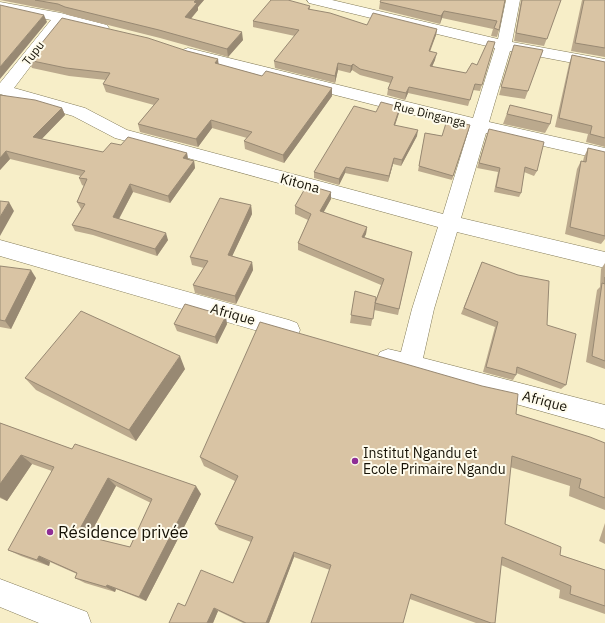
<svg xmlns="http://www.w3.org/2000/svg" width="605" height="623" font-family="'IBM Plex Sans',sans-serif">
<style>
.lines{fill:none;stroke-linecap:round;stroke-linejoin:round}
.street-casing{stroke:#837b59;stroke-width:1}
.street{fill:#fff;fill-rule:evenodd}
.wall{fill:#bba98d;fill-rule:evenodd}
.shaded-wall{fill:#988973}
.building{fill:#d9c4a4;stroke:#988973;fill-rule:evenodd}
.poi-dot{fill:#8e2e96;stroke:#fefbec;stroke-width:1.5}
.labels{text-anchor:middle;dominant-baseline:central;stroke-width:4;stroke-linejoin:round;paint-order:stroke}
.far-street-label{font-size:12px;fill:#161206;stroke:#fefbec}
.street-label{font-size:14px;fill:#161206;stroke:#fefbec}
.poi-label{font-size:14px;fill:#161206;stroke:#fefbec;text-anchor:start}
.near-poi-label{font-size:17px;fill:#161206;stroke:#fefbec;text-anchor:start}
</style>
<rect width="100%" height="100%" fill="#f7eec8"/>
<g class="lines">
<defs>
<path id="street" d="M307,0H332L498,39L506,0H520L512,42L605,59V69L510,51L489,122L605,148V160L486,133L461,218L605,252V268L457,232L434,309L423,358L605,405V429L380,366L376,359L380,352L388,349L401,352L412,309L438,227L115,138L73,116L0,94V83L51,20L0,10V2L61,13L107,25L109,28L107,31L102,32L64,22L14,88L85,108L127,130L443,214L469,129L182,56L180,53L182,50L188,48L473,118L495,48L309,3Z
M0,240L289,320L297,323L300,330L297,337L289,340L0,256Z
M0,579L87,612L91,623H39L0,607Z"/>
</defs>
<!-- street casing -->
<use href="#street" class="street-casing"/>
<!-- street -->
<use href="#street" class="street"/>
</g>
<!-- wall -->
<path class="wall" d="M0,0H204L198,7V10L191,19L243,40L228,57L160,38L68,15L61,12Z
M505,0L499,30L497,37L491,36L493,29L442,18L440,24L379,9L380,2Z
M521,0H561L544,46L514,41Z
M582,0H605V57L571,51Z
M310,6V10L367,25L437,29L436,35L430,52L435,60L432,67L466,73L477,65L495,42L480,91L473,90L468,106L408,93L405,100L387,95L388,89L390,83L360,75L352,70L350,73L338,70L335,83L275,68L274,61L295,36L253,27V21Z
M543,50L525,99L499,95L511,53Z
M187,51L218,59V64L262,76L332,88V96L284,163L245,149L244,141L247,138L212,128L198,147L140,132L138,124L154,105L106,92L103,84L106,80L69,76L32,68L28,60Z
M572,55L605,62V147L586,142L588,134L555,127L569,64Z
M0,95L62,108L65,115L41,139L103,152L121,145L187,153L188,159L194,161L195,168L170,203L133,192L119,219L168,240L157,256L93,235L75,231L72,225L81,209L77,202L84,186L82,185L79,178L81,176L10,159L0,170Z
M510,105L550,124L545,133L503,124Z
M400,107L399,113L395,125L417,136L401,166L393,164L388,182L345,173L339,185L314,178V172L376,112Z
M470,125L452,180L418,171L425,133L442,136Z
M489,129L537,171L534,176L524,172L521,193L519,197L494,192L498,172L477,168Z
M588,148L605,236V239L601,244L565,234L577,169L581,161H583L584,157Z
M331,192V199L323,212L367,227L366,234L364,237L412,252L398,315L374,310L371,326L350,323L355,291L375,303L381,285L298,250V243L308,220L295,214V206Z
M251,205L252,214L232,256L252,262L253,270L236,304L195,293L193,285L204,268L192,265L190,257Z
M482,262L547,325L566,385L561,389L516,373V375L513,380L483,372L495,327L461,314Z
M605,263V369L586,362L597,290L600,287L601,269Z
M0,266L36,278L11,329L0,327Z
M174,324H227L217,344L177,331Z
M185,369L136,441L36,390L25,378Z
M516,414L605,443V510L569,496L570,486L510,467L505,524L560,555L605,570V614L559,598L560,590L501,565L495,623H476L294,557L269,623H243L218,611L213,623H169L185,606L233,583L251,542L219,530L215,524L235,481L204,466L200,457Z
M0,423L72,449L201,494L146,601L116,589L115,592L85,583L75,578L77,574L50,562L49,566L21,556L8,550L52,471L32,464L7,501L0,498ZM116,486L151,503L130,547L89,537Z
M605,523V544L599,541Z"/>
<!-- shaded-wall -->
<path class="shaded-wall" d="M196,0H204L198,7V10L186,24L185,17L194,2Z
M444,11L442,18L440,24L441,16Z
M44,15L47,22L0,79V67Z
M437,29L436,35L427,58L429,51Z
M242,32L243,40L228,57L227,49Z
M437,53L435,60L429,73L430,66Z
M218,59L219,67L215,63Z
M338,63V70L335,83V76Z
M353,64L352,70L350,73L351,66Z
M409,87L408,93L405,100L406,93Z
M332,88V96L284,163L283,155Z
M400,107L399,113L393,131L394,125Z
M62,108L65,115L36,145L33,137Z
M211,120L212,128L198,147L196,139Z
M418,130L417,136L401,166L402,160Z
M6,151L10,159L0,170V158Z
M187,153L188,160L183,158Z
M394,158L393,164L388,182L389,176Z
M194,161L195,168L170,203L168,196Z
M346,167L345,173L339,185V179Z
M130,184L133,192L116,224L113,217Z
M331,192V199L320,219V211Z
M9,202L14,211L0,236V217Z
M251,205L252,214L229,263L228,255Z
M367,227L366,234L361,244L362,237Z
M166,233L168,240L157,256L155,249Z
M252,262L253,270L236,304L235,296Z
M31,270L36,278L11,329L5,321Z
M226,316L227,324L217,344L215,337Z
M180,356L185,369L136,441L129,430Z
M21,455L32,464L7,501L0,497V484Z
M108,478L116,486L87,540L77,534Z
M196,486L201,494L146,601L139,597Z
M294,552V557L269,623H266Z
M39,556L50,562L49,566L37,560Z
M107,585L116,589L115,592L106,587Z
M214,608L218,611L213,623H207Z"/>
<!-- building -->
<path class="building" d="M35,0H196L194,2L197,3L185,17L242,32L227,49L159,30L65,7L58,4Z
M271,0H288L310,6L308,9L330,13L367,25L373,13L437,29L429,51L437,53L430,66L466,73L472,63L477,65L488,41L495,42L482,85L475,84L470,100L409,87L406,93L388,89L393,77L360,69L353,64L351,66L338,63L335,76L274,61L299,30L253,21Z
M381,0H505L499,30L494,28L497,21L444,11L441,16L380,2Z
M522,0H561L547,39L516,33Z
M584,0H605V48L575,43Z
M0,5L44,15L0,67Z
M62,18L148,38L187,51L218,59L215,63L262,76L266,71L332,88L283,155L244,141L252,132L211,120L196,139L138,124L159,99L103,84L110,73L66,68L28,60Z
M514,45L543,50L528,91L501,87Z
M572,55L605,62V138L590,134L592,126L559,118Z
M0,95L35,100L62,108L33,137L103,152L111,143L121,145L128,137L187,153L183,158L194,161L168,196L130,184L113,217L166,233L155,249L90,229L72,225L85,204L77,202L87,179L79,178L85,171L6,151L0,158Z
M381,102L400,107L394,125L418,130L402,160L394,158L389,176L346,167L339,179L314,172L354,106L376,112Z
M510,105L552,115L550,124L507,114Z
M447,120L470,125L453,176L419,166L425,133L442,136Z
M489,129L544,142L537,171L525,167L521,193L496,187L500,168L479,163Z
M588,148L605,152V236L570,227L581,161L586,162Z
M307,185L331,192L320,211L367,227L362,237L412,252L399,309L375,303L384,279L298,243L311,214L295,206Z
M220,198L251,205L228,255L252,262L235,296L193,285L208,261L190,257Z
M0,201L9,202L0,217Z
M482,262L518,275L549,281L547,325L576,334L566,385L517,367L516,375L486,367L498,322L464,308Z
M0,266L31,270L5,321L0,320Z
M605,277V361L592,356L602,283L605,284Z
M355,291L376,297L373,319L351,315Z
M185,304L226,316L215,337L174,324Z
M81,311L180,356L129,430L25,378Z
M260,322L482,386L518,394L516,414L590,437L605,443V498L579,488L581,479L512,456L505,524L561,547L560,555L605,570V606L570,594L571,586L502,557L495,623H491L411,594L403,623H311L331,565L294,552L266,623H246L214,608L207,623H169L178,603L185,606L201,570L233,583L253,537L215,524L238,476L200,457Z
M0,423L72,449L75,444L196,486L139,597L107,585L106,587L75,578L77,573L39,556L37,560L8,550L54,467L21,455L0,484ZM108,478L152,499L130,547L77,534Z"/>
<!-- markers -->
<g class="poi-dot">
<circle cx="355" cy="461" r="4"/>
<circle cx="50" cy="532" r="4"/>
</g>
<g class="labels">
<!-- far-street labels -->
<g class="far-street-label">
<text transform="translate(33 53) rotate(-52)">Tupu</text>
<text transform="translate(430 114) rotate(14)">Rue Dinganga</text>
</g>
<!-- street labels -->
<g class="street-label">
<text transform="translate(300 183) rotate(15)">Kitona</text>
<text transform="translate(233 314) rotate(16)">Afrique</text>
<text transform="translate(545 401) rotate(15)">Afrique</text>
</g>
<!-- poi labels -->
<g class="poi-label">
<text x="363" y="453">Institut Ngandu et<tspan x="363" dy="16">Ecole Primaire Ngandu</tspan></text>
</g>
<!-- near-poi labels -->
<g class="near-poi-label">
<text x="58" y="532">Résidence privée</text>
</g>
</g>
</svg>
